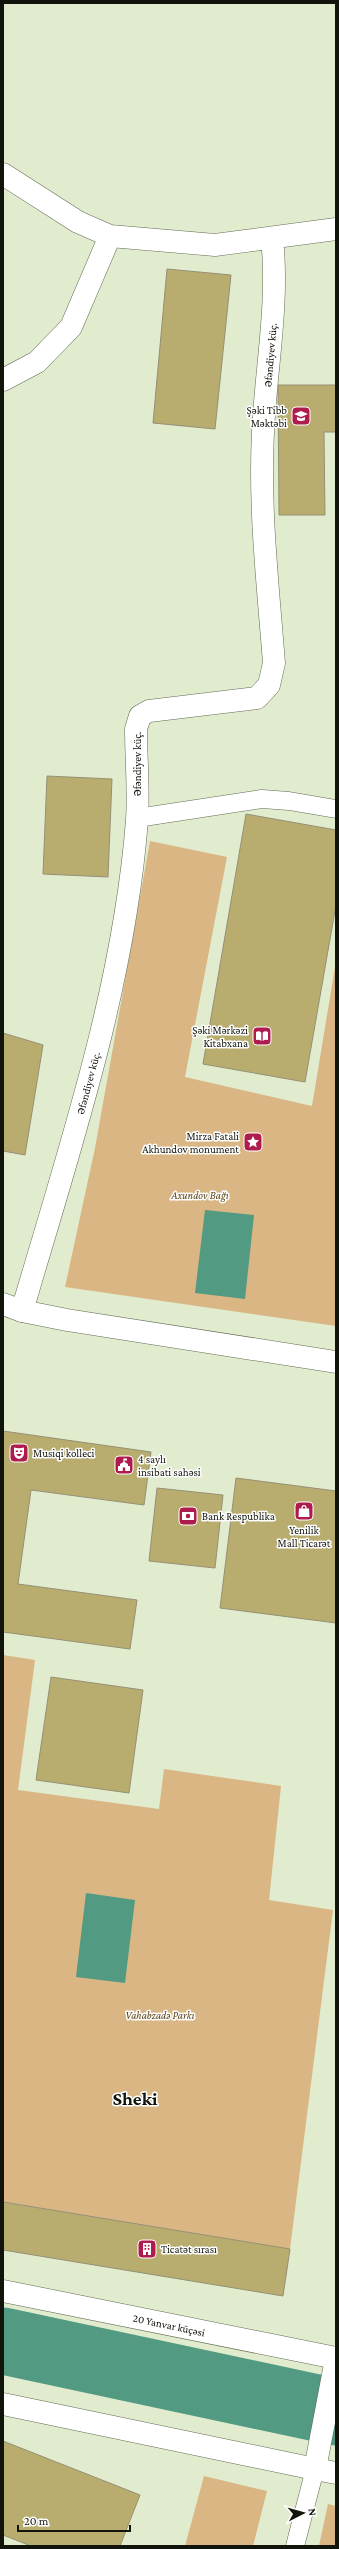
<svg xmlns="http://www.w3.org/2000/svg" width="339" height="2549" font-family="'Crimson Pro',serif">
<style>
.green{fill:#d9b683}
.water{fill:#529a81}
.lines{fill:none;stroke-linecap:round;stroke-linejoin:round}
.river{stroke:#529a81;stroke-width:67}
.building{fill:#b8ad6f;stroke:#959074}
.service-casing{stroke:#636b52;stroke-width:19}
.pedestrian-casing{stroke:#636b52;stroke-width:23}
.minor-casing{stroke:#636b52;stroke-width:23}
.secondary-casing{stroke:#636b52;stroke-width:23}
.service{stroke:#fff;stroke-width:18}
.pedestrian{stroke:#fff;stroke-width:22}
.minor{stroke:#fff;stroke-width:22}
.secondary{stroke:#fff;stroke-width:22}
.labels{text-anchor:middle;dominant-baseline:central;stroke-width:3;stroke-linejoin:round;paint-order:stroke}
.street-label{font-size:11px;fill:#11140a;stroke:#fff}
.poi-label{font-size:11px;fill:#11140a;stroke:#fff;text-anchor:start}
.park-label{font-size:11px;font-style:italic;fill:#5d4319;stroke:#fff}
.town-label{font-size:19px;font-weight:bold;fill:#11140a;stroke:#fff}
</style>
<rect width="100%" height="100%" fill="#e1ebce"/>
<!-- green -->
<path class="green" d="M150,841L227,857L185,1077L312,1106L336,961V1326L65,1287L95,1148Z
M3,1655L35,1660L18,1790L159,1809L164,1769L281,1786L269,1900L333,1910L290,2249L3,2202Z
M204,2476L267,2491L253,2546H185Z
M328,2504L336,2506V2546H319Z"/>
<!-- water -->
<path class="water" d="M205,1210L254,1215L245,1299L195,1293Z
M86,1893L135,1900L125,1983L76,1977Z"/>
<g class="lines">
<!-- river -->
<path class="river" d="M3,2341L336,2412"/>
</g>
<!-- building -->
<path class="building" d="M167,269L231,275L215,429L153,423Z
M278,385H336V432H324L325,515H279Z
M47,776L112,779L108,877L43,874Z
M246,814L336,830V905L305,1082L203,1064Z
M3,1033L43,1045L25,1155L3,1151Z
M3,1431L151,1452L144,1505L31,1490L18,1584L137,1600L130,1649L3,1632Z
M236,1478L336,1491V1623L220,1608Z
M157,1488L223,1495L215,1568L149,1561Z
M51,1677L143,1690L129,1793L36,1780Z
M3,2202L290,2249L283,2296L3,2250Z
M3,2441L140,2495L120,2546H31L3,2535Z"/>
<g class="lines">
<defs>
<path id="service" d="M137,818L262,799L289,801L336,809
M295,2546L315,2469"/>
<path id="pedestrian" d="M315,2469L336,2473"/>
<path id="minor" d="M3,174L78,222L110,236L215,245L336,229
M3,380L37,362L71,327L110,236
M22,1311C69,1150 124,988 137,820C139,790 136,759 136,729L140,716L149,711L257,698L269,685L274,663C268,586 259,509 263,432C266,367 279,303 272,238
M3,2404L315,2469L336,2359"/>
<path id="secondary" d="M3,1304L22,1311L67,1320L336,1362
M3,2291L336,2358"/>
</defs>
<!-- service casing -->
<use href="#service" class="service-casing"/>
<!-- pedestrian casing -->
<use href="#pedestrian" class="pedestrian-casing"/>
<!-- minor casing -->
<use href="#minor" class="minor-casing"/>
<!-- secondary casing -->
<use href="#secondary" class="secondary-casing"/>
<!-- service -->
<use href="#service" class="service"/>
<!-- pedestrian -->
<use href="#pedestrian" class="pedestrian"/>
<!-- minor -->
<use href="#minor" class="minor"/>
<!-- secondary -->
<use href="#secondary" class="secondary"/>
</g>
<!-- icons -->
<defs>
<symbol id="university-square" viewBox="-11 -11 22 22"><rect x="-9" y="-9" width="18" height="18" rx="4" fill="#ae1c4e" stroke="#fff"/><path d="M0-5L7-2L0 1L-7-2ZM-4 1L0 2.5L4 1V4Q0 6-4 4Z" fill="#fff"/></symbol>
<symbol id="library-square" viewBox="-11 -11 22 22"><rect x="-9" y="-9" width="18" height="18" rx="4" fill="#ae1c4e" stroke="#fff"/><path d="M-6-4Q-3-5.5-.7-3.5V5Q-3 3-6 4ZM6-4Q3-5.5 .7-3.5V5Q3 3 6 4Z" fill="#fff"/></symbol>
<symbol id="sight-square" viewBox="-11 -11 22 22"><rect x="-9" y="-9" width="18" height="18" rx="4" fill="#ae1c4e" stroke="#fff"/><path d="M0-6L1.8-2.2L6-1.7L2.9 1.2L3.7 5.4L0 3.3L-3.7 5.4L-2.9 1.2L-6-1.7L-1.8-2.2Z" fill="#fff"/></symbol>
<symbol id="theatre-square" viewBox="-11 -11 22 22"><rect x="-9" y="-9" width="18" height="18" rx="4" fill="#ae1c4e" stroke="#fff"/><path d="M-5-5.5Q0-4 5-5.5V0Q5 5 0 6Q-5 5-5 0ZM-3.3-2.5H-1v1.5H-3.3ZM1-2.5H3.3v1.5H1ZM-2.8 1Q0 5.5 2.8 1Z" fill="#fff"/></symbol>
<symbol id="civic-square" viewBox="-11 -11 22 22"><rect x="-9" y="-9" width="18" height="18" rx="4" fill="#ae1c4e" stroke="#fff"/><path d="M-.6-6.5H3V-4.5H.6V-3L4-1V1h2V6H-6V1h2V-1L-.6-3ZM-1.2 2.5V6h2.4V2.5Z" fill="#fff"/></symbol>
<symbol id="shop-square" viewBox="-11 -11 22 22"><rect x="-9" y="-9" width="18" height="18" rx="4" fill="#ae1c4e" stroke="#fff"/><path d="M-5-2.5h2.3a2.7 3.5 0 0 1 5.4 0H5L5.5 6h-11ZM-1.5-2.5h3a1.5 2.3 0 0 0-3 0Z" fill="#fff"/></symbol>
<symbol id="bank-square" viewBox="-11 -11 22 22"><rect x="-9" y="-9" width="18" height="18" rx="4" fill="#ae1c4e" stroke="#fff"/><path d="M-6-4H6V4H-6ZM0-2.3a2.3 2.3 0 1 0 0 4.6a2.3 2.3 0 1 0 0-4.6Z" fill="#fff"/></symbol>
<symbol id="building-square" viewBox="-11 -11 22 22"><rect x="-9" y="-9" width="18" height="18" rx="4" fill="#ae1c4e" stroke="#fff"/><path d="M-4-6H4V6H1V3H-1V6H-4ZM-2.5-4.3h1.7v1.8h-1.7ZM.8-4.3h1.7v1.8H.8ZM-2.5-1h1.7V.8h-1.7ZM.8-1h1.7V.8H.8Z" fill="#fff"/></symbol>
</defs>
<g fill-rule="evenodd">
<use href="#university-square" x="290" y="405" width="22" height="22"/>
<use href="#library-square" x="251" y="1025" width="22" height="22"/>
<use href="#sight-square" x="242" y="1131" width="22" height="22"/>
<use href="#theatre-square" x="8" y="1442" width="22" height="22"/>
<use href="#civic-square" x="113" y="1454" width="22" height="22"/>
<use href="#shop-square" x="293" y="1500" width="22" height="22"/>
<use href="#bank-square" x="177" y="1505" width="22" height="22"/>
<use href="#building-square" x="136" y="2238" width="22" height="22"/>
</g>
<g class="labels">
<!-- street labels -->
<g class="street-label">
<text transform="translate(270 355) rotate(-85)">Əfəndiyev küç.</text>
<text transform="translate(137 764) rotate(-90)">Əfəndiyev küç.</text>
<text transform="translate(88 1083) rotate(-75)">Əfəndiyev küç.</text>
<text transform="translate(169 2325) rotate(12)">20 Yanvar küçəsi</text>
</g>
<!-- poi labels -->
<g class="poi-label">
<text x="287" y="410" text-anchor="end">Şəki Tibb<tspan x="287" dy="13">Məktəbi</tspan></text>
<text x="248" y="1030" text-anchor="end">Şəki Mərkəzi<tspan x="248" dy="13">Kitabxana</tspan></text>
<text x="239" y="1136" text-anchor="end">Mirza Fatali<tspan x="239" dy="13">Akhundov monument</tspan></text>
<text x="33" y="1453">Musiqi kolleci</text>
<text x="138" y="1459">4 saylı<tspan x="138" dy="13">insibati sahəsi</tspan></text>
<text x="202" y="1516">Bank Respublika</text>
<text x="304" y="1530" text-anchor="middle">Yenilik<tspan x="304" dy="13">Mall Ticarət</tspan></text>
<text x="161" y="2249">Ticatət sırası</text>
</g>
<!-- park labels -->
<g class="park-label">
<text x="200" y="1195">Axundov Bağı</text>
<text x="160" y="2015">Vahabzadə Parkı</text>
</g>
<!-- town labels -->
<g class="town-label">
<text x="135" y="2098">Sheki</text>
</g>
</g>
<!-- border -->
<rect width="339" height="2549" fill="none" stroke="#11140a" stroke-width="8"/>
<!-- north arrow -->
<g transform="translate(303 2513) rotate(84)" stroke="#ffffff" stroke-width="3" paint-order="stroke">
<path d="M0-3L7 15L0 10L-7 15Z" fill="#11140a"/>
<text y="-6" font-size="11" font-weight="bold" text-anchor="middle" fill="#11140a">N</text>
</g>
<!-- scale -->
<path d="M18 2525v6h112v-6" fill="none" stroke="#11140a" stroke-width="2"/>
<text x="24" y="2525" font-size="12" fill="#11140a" stroke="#ffffff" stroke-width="3" paint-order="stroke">20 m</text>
</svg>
